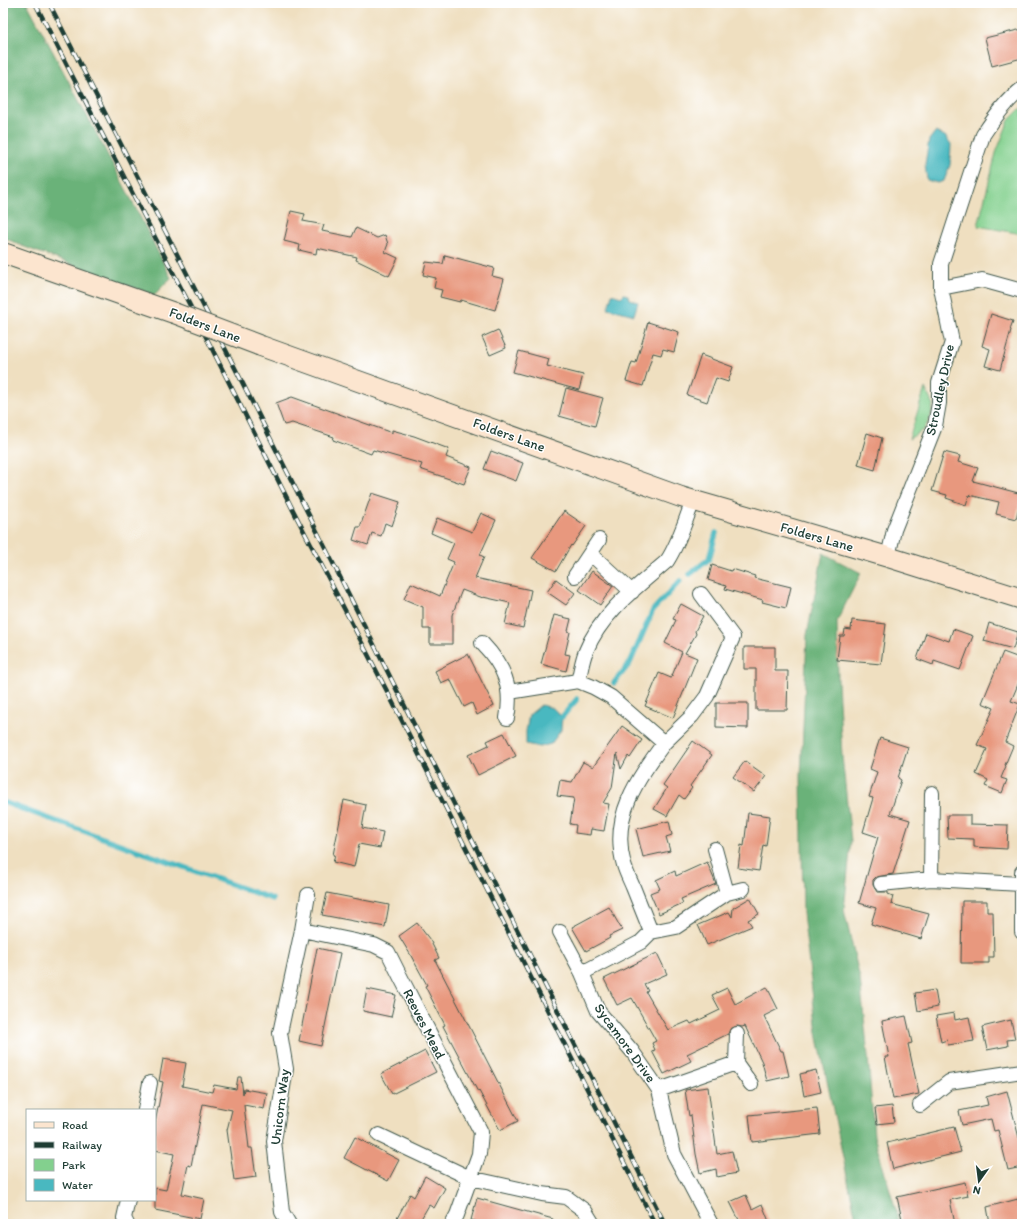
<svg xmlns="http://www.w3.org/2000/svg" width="1025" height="1227" font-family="Itim,sans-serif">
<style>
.green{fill:#83d08e;stroke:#518661}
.forest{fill:#6ab279;stroke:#447856}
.water{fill:#49b8c0;stroke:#347a7a}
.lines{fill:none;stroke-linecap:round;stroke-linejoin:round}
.stream{stroke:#49b8c0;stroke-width:5.5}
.building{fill:#e8987e}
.street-casing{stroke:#3e5549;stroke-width:16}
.secondary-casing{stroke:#3e5549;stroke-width:22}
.street{stroke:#fff;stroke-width:14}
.secondary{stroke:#fce5cf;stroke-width:20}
.rail-casing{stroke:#1f3d34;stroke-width:4.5}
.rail{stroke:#fff;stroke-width:3;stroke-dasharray:9;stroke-linecap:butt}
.secondary-bridge-casing{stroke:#3e5549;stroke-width:22;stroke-linecap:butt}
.secondary-bridge{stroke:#fce5cf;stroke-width:20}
.labels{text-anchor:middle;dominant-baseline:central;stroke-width:3;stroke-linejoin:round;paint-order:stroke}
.street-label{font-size:14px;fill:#1f3d34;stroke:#fff}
</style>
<rect width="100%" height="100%" fill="#fff"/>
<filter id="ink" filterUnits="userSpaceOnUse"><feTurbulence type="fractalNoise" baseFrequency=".025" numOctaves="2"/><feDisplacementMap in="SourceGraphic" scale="8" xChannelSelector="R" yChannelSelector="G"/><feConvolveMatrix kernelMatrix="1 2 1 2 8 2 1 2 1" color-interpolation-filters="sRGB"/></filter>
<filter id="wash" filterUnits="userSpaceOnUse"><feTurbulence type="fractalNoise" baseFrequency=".012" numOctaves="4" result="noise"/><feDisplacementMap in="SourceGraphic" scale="16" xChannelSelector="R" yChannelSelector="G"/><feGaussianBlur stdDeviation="0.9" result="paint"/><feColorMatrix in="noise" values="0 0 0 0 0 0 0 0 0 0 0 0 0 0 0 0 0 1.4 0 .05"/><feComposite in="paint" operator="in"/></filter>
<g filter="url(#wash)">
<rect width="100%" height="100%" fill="#efdfc0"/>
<!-- green -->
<path class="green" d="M1022,107V234L978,226L996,153L1009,120Z
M925,388L933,405L930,419L924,429L909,439Z"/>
<!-- forest -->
<path class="forest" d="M3,3H27L129,195L171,278L154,295L22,246L3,237Z
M823,553L861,573L837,621L838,681L842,756L851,841L844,910L860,979L868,1056L874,1136L900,1224H857L817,1033L803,913L801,776L807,635Z"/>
<!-- water -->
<path class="water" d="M935,132L945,136L951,144L950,165L944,181L937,183L927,180L925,164L929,140Z
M612,294L621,297L624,294L628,295L629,299L638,302L634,315L608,308Z
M541,705L553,708L562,717L561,730L551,744L539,747L526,744V731L529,715Z"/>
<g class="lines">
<!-- stream -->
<path class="stream" d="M690,574L709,559L716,533
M614,683L630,663L653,610L680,581
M562,717L577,699
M3,802L272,899"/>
</g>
<g id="blocks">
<!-- building -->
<path class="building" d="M1022,29V58L992,66L985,38Z
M291,211L305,214L303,221L324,225L322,231L352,237L356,228L377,238L385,235L388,244L385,252L398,258L389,276L356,260L357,257L317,248L316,254L299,250L300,245L284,241Z
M445,255L494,268L492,276L504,279L495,310L461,300L460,302L440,297L442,290L434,288L436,278L423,275L426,262L443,264Z
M991,314L1013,321L1010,329L1011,330L1000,370L985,366L990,349L982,346Z
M648,322L679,332L674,352L663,349L661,355L653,353L643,386L626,381L632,362L636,363Z
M498,330L506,348L490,355L482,337Z
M519,351L549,359L547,366L583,375L579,390L513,372Z
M701,355L733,367L728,382L716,378L707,402L687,395Z
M566,388L603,398L595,426L559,416Z
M292,397L392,433V430L414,436L449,449L446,457L471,467L464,484L420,469L422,464L373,450L371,454L333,440L334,437L292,423L284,425L276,403Z
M867,433L882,438L875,470L858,465Z
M491,451L523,463L516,481L484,469Z
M944,452L960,456L958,462L978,468L973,481L1022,494L1016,519L996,514L999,502L969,495L966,505L946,498L947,495L932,491Z
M372,493L400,502L392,526L385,523L381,536L372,533L368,545L353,540L357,527H360Z
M564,511L586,526L572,546L571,545L556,571L532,558Z
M481,513L496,520L480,555L484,557L475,578L531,590L523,628L505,624L510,603L483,597V598L462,590L452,615V644H430V629H423V607L404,599L411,583L440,596L454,562L447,559L454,543L431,533L437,518L472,532Z
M712,565L731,571L732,569L755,576L754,578L791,587L786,608L762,602L763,600L725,589L726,586L708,580Z
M592,571L613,586L600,605L579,590Z
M556,579L575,593L566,605L547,592Z
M681,604L703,616L695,631L696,634L685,653L697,658L673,718L645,706L659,673L671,678L682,652L665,643L676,620L673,619Z
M554,615L571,619L568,631L570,632L565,654L570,655L566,671L541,664Z
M852,620L886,624L881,664L837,660L840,636H844L845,629L851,630Z
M989,623L1018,632L1013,649L984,641Z
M953,629L973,636L960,670L934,661L933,665L917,659L926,633L949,641Z
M744,647H775V671H788L787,710H756V669H744Z
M1003,652L1022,659V675L1011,701L1020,704L1005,742L1013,746L1005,765L1006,766L1001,778L1007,780L1002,793L985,786L988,780L976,774L987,749L977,745L994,708L982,703Z
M468,654L494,706L477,715L472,703L464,707L450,679L441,683L435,671Z
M716,703H748V728L716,727Z
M622,726L642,740L630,758L628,756L621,769L617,753L612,788L603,803L609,804L604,831L591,829L590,835L575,833L576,825L570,824L574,798L557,796L560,780L572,782L583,762L593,767Z
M504,733L516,756L478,775L468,755L489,745L487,741Z
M880,738L908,747L898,778L901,780L890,814L910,820L893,874L876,877L873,880V885L877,892H888V894L893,896L891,904L929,914L921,939L871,924L876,908L859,903L878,837L863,832L873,798L869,797L877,772L870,769Z
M693,741L712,755L690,786L692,788L684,799L679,795L667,816L654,809L667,788L663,785Z
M745,761L766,776L754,792L733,777Z
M344,800L366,805L362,828L383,832L380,848L359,844L354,867L333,862L335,856L333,855Z
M748,813L770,816L766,846L763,845L759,871L738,868L741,845L744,846Z
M947,815H970V824L1008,825L1007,849L974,847V839L948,838Z
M669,821L672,835L666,837L670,851L643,857L636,829Z
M707,862L716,884L681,899L683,903L659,914L650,893L660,889L656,880L675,871L676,876Z
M327,893L389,905L385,927L322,915Z
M750,898L759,914L748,920L752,926L707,945L698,925L729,912L732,917L733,908Z
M962,901H987V912H993L994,957H989V963H961Z
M609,907L622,930L609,936L610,938L586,951L572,927Z
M417,923L430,940L439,958L435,960L518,1121L500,1130L479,1091L478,1092L469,1075L443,1026L445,1025L425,986L427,985L410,954L399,936Z
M317,948L340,953L321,1046L299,1041Z
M657,953L667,974L644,984L648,991L646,992L668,1030L689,1021L691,1024L720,1010L712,995L727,988L735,1004L767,987L778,1009L764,1016L781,1051H783L789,1076L767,1081L762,1062L745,1026L742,1027L737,1026L730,1029L728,1034L687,1054L691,1061L664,1074L652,1051L655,1050L652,1043L656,1041L632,998L617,1005L604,979Z
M367,989L396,995L391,1017L363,1011Z
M935,990L938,1007L918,1011L915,993Z
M954,1013L955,1020L969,1017L974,1041L948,1045L947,1040L941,1042L936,1016Z
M906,1016L912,1043L908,1044L919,1094L893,1099L885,1057H889L882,1021Z
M1011,1020L1015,1039L1007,1040L1008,1046L987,1050L982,1027Z
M425,1051L436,1072L392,1094L381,1074Z
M163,1059L186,1063L182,1086L212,1092L214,1085L236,1089L238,1077H241L243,1094L244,1089L267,1093L264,1109L244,1105L249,1148H252L256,1177L234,1180L227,1130L232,1110L203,1104L191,1166L188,1165L182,1194L204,1199L200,1219L155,1210V1188L166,1190L174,1154L155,1150V1123L163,1082L159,1081Z
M816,1070L821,1092L804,1096L800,1074Z
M708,1087L717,1154L732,1151L737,1173L717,1177L716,1169L700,1173L696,1154L691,1115L689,1116L685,1090Z
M1007,1091L1019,1138H1022V1167L1008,1170L998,1130L994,1131L991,1119L962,1125L959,1111L988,1105L986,1097Z
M892,1106L894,1122L877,1124L875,1108Z
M817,1108L820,1134L752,1142L749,1115Z
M954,1127L961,1152L893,1169L887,1143Z
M355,1137L399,1160L388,1181L344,1158Z
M425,1176L445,1188L434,1208L429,1205L418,1224H394L410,1194L414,1197Z
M965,1182L968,1196L950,1200L955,1224H903L897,1197Z
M746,1195L752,1209L762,1204L770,1224H741L730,1202Z
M477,1198L553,1219V1224H485L471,1220Z
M1018,1199L1019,1207L1022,1206V1224H990L987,1207Z"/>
</g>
</g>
<g filter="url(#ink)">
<use href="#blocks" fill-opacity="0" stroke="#3e5549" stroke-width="1"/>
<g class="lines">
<defs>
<path id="street" d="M941,288L982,280L1022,291
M693,501C685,521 679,543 667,561C637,587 601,613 586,651C582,660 581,671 578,681L593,687L611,697L664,743C637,780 610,817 624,865C626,872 630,880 633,887C639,902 645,917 651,932L641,942L582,973L598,1011L632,1051L659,1090L674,1154L711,1224
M591,554L632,592
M888,557L894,530L935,426L939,403V383L952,342L941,288V264L983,135C994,118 1006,101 1022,89
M575,576L599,540
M482,643C504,666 513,687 507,718
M509,692L578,681
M664,743L692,716L707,696L733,637L701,594
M715,849L727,893
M1022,872V932
M931,879L932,793
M881,884L931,879L1021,884
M302,930L374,945L388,952L401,978L481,1132L479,1154L457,1215L452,1224
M560,932L582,973
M651,932L676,927L727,893L743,889
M736,1063L737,1034
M659,1090L736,1063L751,1084
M920,1105L949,1082L1022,1071
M145,1110L150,1083
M379,1135L470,1178L542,1194L566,1197L585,1211L593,1224
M127,1224L124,1218L128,1200
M289,1224L282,1212L274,1141L286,1069L280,1033L302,930L308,895"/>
<path id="secondary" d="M3,253L174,313
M261,346L681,497L888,557L1022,599"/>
</defs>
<!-- street casing -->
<use href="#street" class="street-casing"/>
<!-- secondary casing -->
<use href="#secondary" class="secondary-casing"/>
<!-- street -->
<use href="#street" class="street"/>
<!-- secondary -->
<use href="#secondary" class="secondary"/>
<defs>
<path id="rail" d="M35,3L201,327L295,514L388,693L655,1224
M49,3L233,364L665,1224"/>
</defs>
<!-- rail casing -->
<use href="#rail" class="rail-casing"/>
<!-- rail -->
<use href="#rail" class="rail"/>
<defs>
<path id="secondary-bridge" d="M174,313L261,346"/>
</defs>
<!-- secondary-bridge casing -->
<use href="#secondary-bridge" class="secondary-bridge-casing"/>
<!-- secondary-bridge -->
<use href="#secondary-bridge" class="secondary-bridge"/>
</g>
</g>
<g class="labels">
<!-- street labels -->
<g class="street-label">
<text transform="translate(205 325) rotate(21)">Folders Lane</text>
<text transform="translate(940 390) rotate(-78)">Stroudley Drive</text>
<text transform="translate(509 435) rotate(20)">Folders Lane</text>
<text transform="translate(817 537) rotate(16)">Folders Lane</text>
<text transform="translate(424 1024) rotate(63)">Reeves Mead</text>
<text transform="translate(625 1043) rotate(54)">Sycamore Drive</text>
<text transform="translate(280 1107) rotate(-83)">Unicorn Way</text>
</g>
</g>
<!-- margin -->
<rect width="1025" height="1227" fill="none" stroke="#fff" stroke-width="16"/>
<!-- legend -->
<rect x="26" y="1109" width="130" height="92" fill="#ffffff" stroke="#a5b1ae"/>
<rect x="34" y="1122" width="20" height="6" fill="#fce5cf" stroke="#a5b1ae"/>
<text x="62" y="1129" font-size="12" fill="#1f3d34">Road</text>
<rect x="34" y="1142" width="20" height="6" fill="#1f3d34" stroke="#a5b1ae"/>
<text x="62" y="1149" font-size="12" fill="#1f3d34">Railway</text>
<rect x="34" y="1159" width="20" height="12" fill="#83d08e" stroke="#a5b1ae"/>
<text x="62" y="1169" font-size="12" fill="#1f3d34">Park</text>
<rect x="34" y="1179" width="20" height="12" fill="#49b8c0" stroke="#a5b1ae"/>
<text x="62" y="1189" font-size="12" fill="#1f3d34">Water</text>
<!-- north arrow -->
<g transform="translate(979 1181) rotate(194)" stroke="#ffffff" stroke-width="3" paint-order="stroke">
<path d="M0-3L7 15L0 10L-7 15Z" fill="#1f3d34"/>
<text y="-6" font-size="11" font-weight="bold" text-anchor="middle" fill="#1f3d34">N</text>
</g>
</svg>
